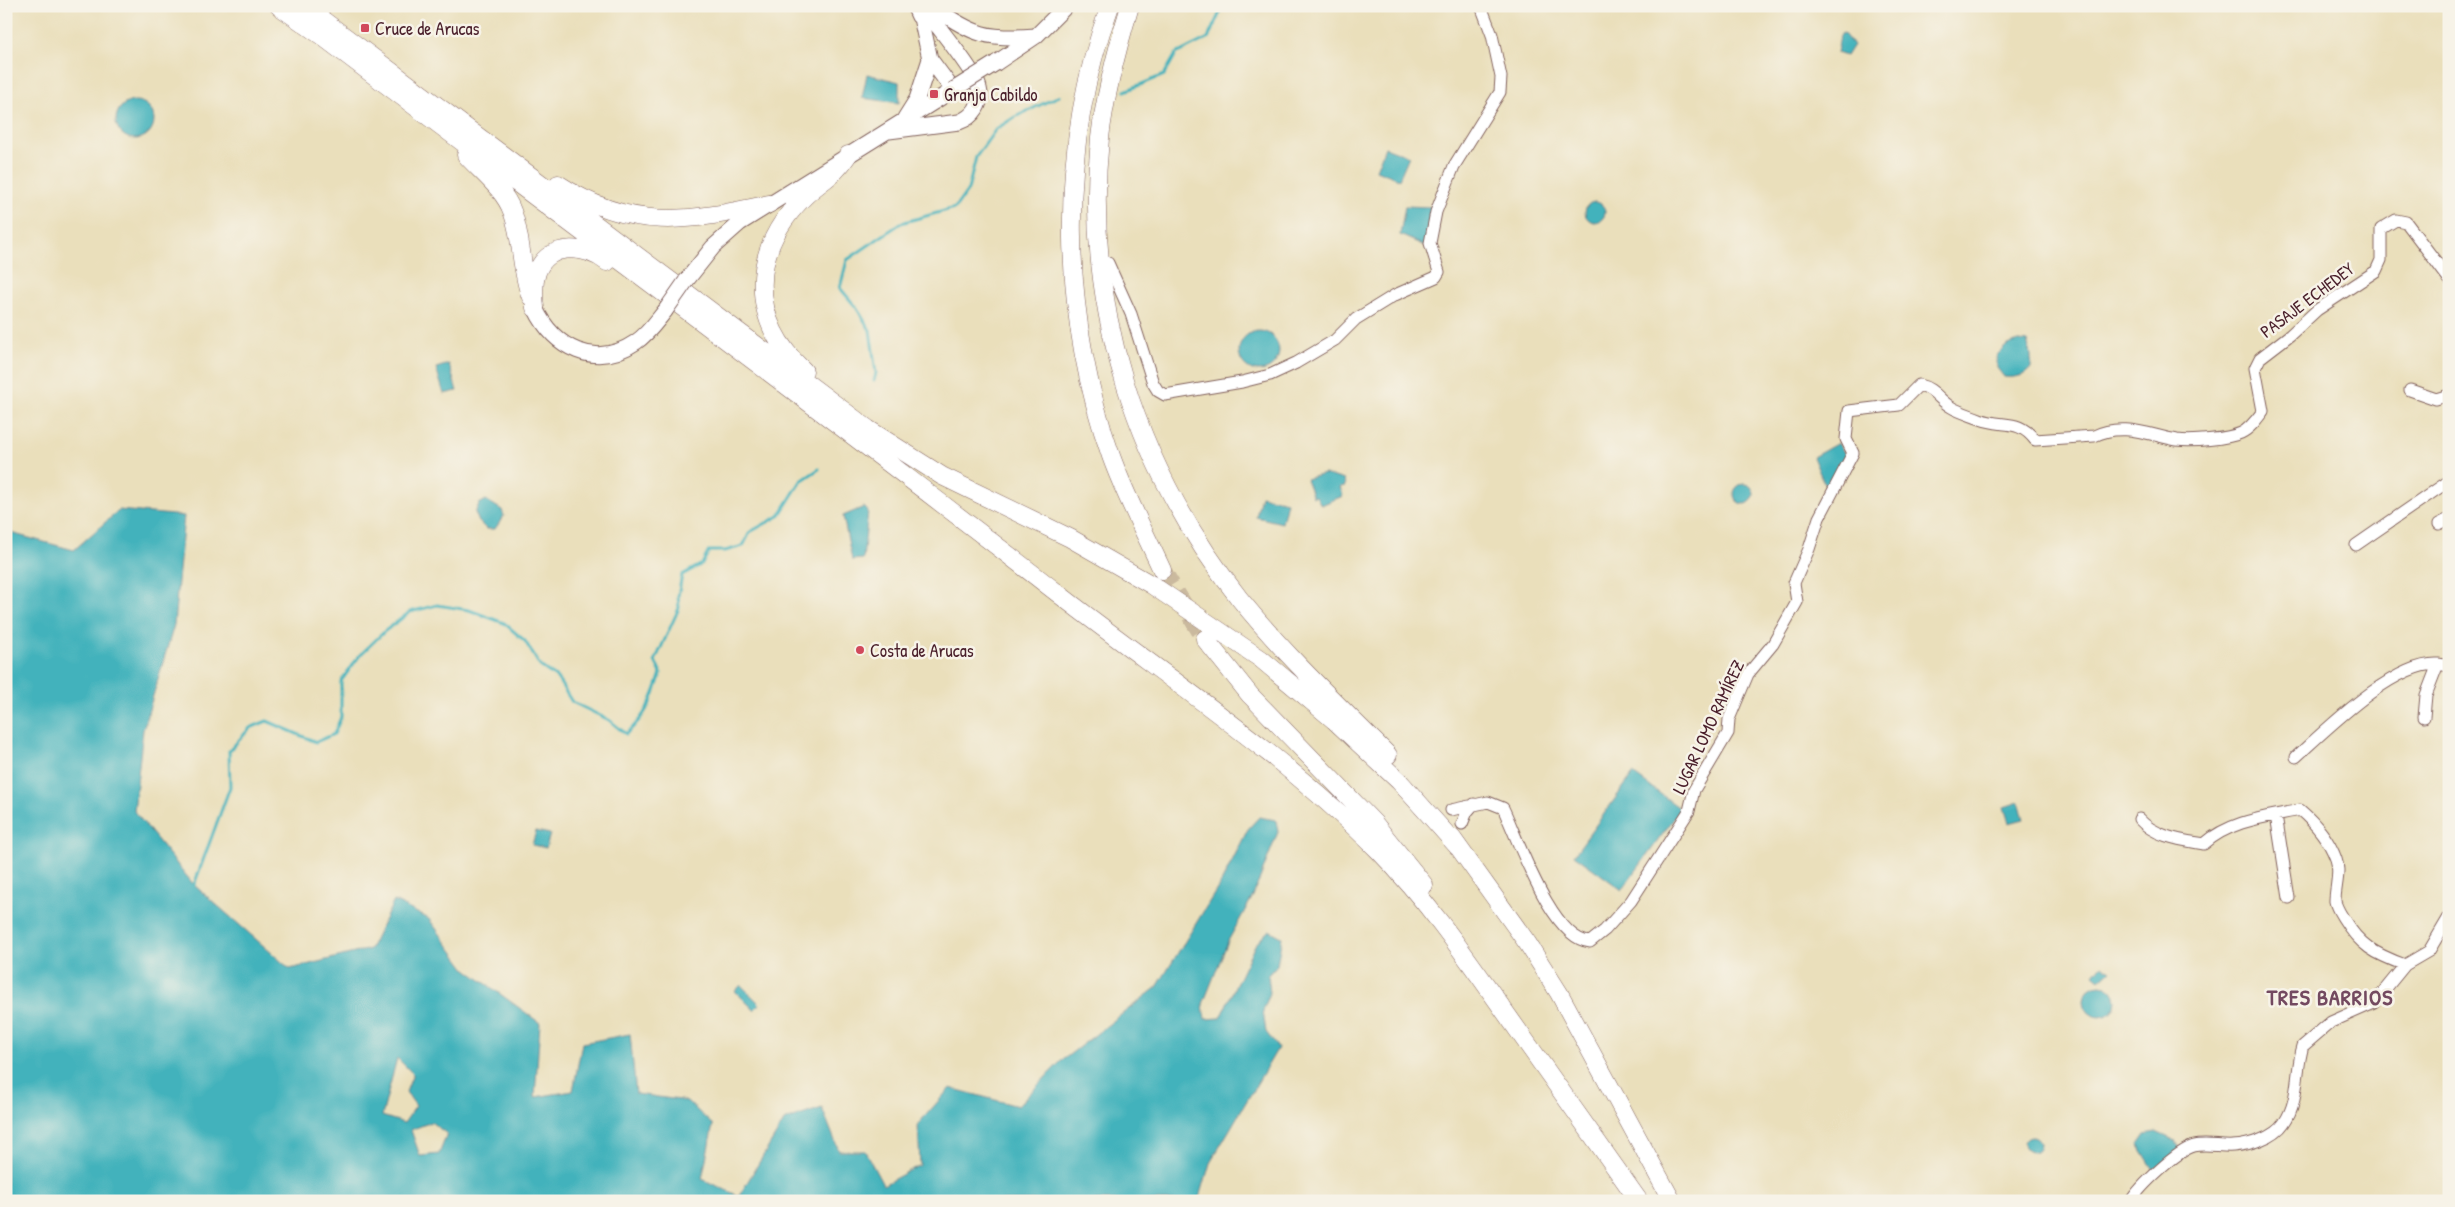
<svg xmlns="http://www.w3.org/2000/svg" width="2455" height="1207" font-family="'Patrick Hand',sans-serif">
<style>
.water{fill:#42b2bc;stroke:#466874;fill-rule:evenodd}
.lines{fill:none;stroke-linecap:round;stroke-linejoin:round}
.stream{stroke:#42b2bc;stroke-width:3}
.highway-tunnel{stroke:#cab99e;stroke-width:18;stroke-dasharray:18 9;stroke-linecap:butt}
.minor-casing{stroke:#82625d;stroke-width:13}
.major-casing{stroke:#82625d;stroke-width:17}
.highway-casing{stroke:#82625d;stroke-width:19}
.minor{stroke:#fff;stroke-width:11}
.major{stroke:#fff;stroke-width:15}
.highway{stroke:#fff;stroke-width:18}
.major-bridge-casing{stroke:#82625d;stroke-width:17;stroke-linecap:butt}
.major-bridge{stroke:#fff;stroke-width:15}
.poi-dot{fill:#d1495b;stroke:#f7f3e8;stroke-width:2}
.labels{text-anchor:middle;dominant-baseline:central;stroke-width:5;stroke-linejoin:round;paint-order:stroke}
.poi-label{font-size:18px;fill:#4a1f2b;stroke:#f7f3e8;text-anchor:start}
.street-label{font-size:18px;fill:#4a1f2b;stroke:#f7f3e8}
.district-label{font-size:22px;font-weight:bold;letter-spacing:1px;fill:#734960;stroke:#f7f3e8}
</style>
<rect width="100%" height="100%" fill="#f7f3e8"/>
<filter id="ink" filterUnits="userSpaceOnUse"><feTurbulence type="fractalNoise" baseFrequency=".02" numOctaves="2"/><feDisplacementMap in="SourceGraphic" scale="10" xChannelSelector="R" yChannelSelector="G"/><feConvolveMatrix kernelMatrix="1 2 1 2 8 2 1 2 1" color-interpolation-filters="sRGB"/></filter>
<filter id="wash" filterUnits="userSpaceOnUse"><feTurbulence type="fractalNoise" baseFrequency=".0096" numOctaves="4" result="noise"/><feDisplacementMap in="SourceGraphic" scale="20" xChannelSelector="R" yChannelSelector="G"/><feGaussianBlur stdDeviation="1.12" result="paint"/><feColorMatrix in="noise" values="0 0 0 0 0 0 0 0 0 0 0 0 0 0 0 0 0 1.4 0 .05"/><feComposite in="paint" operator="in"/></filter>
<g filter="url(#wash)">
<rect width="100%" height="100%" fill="#eadfbb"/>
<!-- water -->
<path class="water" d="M1843,33L1853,45L1846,56L1837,53L1840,35Z
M867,74L899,82V103L862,98Z
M116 120a19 19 0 1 1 38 0a19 19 0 1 1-38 0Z
M1385,147L1409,156L1399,179L1376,170Z
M1585 212a10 10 0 1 1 20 0a10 10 0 1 1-20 0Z
M1405,206L1432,207L1425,246L1400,235Z
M1239 351a20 20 0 1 1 40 0a20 20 0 1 1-40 0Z
M2018,341L2027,342L2031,355V368C2024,377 2014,378 2004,377L1997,368V355L2006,346Z
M449,364L457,391L444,394L436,368Z
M1838,443L1846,455L1826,488L1813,457Z
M1324,474L1344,480L1345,486L1340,487L1343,496L1321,505L1316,496L1313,497L1306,479Z
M1734 494a10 10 0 1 1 20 0a10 10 0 1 1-20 0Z
M1261,496L1287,502L1282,523L1256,517Z
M486,500L502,510L504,516L495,529H486L479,522L475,513L479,504Z
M864,507L868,511L863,559L852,560L843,516Z
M119,510L184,516L174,625L143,730L134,811L194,885L290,969L370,949L394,901L429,919L466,969L540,1023L535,1097L573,1091L582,1043L630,1034L636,1094L687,1101L713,1125L702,1179L739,1196L784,1121L822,1108L839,1151H865L883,1185L920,1165L918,1124L950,1088L1018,1106L1060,1062L1157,987L1222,881L1248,829L1259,817L1276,820L1278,832L1253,896L1228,941L1203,1004L1205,1019L1220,1018L1255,945L1269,930L1282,937L1277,965L1268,975L1270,993L1263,1011L1266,1032L1278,1048L1210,1163L1199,1201H6V529L18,535L74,550ZM397,1058L413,1074L406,1092L416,1106L404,1123L382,1116ZM431,1122L447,1134L439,1154L420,1156L411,1130Z
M1633,774L1681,809L1622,890L1574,855Z
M2019,802L2024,819L2009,823L2004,807Z
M536,831L550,834L546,848L532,845Z
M2102,965L2111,970L2100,980L2094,975Z
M2084 1001a16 16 0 1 1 32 0a16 16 0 1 1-32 0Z
M741,985L760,1004L754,1010L735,991Z
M2156,1132L2176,1141L2180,1149L2154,1170L2138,1144L2145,1134Z
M2024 1144a8 8 0 1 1 16 0a8 8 0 1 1-16 0Z"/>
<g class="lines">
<!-- stream -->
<path class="stream" d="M1125,91L1164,75L1176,54L1208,38L1223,6
M874,381L876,373L870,330L856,307L840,288L847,260L901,223L955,208L968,190L976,157L996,129L1015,117L1059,96
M194,885L230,787L229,751L250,728L267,721L316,742L334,734L341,717V681L360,655L385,631L410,612L437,605L469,610L504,623L525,641L540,666L557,678L572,702L609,720L626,734C647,715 653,699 661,673L655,661L679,608L678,596L682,575L702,564L709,551H725L743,546L750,532L779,516L801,481L819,469"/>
</g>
</g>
<g filter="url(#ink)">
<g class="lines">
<!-- highway-tunnel -->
<path class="highway-tunnel" d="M1162,570L1205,639"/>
<defs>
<path id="minor" d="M912,6L917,17H928
M1108,263L1131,314L1153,383L1158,391L1165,395L1242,382L1270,375L1296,363L1335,340L1356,319L1395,295L1436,277L1439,272L1430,243L1436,212L1454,166L1500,92L1501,77L1492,35L1481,6
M2410,390L2436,399L2449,395
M2439,524L2449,519
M2356,545L2449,481
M2424,717L2426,695L2438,664L2449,666
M2296,757C2328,728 2394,662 2438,664
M1451,810L1488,802L1503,808C1518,839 1552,940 1590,942L1605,930L1631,901L1689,811L1694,790L1728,733L1729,719L1748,674L1773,644L1797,602L1794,583L1809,549L1819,518L1853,453L1846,439L1849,411L1899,405L1919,385C1934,388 1939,400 1951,407C1959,412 1970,415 1980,419C2003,428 2018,418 2035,440L2094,436C2122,422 2149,435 2177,440C2192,442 2227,439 2241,433C2250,429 2257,419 2263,411L2255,368L2260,358L2290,335L2317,310L2376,271L2381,260V229L2396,220L2406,222L2449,279
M2276,815L2289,898
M2139,819C2155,837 2181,840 2204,844C2231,820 2267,817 2300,810C2315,823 2329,840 2336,859C2341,872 2335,887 2335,901C2336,907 2340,913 2343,918C2360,946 2375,954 2405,965
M1462,824L1467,812L1474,804
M2131,1201C2140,1186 2177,1151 2194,1146C2206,1143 2221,1147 2233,1146C2249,1145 2274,1138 2284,1123C2300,1100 2295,1071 2303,1046L2331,1022L2374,1003L2405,965L2429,951L2449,917"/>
<path id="major" d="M935,8C973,35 988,40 1036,36
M996,63L1036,36L1066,6
M905,118L917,99L930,59
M889,131L959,122C973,117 983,104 979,88C976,73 941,31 930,16
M686,281L713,247L740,223L953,90L930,59L921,18
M535,308C554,348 595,370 636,342C648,334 656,322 665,311"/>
<path id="highway" d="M279,6L322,36C568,223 817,405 1060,595C1168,679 1282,753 1379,851C1426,899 1466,957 1505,1012C1550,1075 1595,1138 1639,1201
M304,6L868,429L942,476L1070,538L1152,585L1261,659L1334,720L1399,781L1458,847
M1110,6C1057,148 1061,314 1111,456C1125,495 1145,533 1162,570
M1130,6C1117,49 1105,94 1100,138C1083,305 1136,467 1239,598C1284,654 1337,704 1388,755
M466,155C481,172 504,189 512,211C523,239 520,270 531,297
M558,184C631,232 689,222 769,204
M535,308C534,296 533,284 537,272C549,241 586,246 607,262
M804,371C748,319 750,250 804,197C820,181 834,177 848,155
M1205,639L1250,695L1374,823L1424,885
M1452,838L1528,944L1559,993L1672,1201"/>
</defs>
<!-- minor casing -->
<use href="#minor" class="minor-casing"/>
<!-- major casing -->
<use href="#major" class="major-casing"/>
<!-- highway casing -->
<use href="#highway" class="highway-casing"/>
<!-- minor -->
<use href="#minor" class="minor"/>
<!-- major -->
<use href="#major" class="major"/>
<!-- highway -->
<use href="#highway" class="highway"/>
<defs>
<path id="major-bridge" d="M953,90L996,63
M665,311L686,281"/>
</defs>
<!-- major-bridge casing -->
<use href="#major-bridge" class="major-bridge-casing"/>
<!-- major-bridge -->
<use href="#major-bridge" class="major-bridge"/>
</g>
</g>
<!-- markers -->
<g class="poi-dot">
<rect x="360" y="23" width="10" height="10" rx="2.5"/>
<rect x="929" y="89" width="10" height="10" rx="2.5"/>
<circle cx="860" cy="650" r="5"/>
</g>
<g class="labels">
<!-- poi labels -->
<g class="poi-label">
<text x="375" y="28">Cruce de Arucas</text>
<text x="944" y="94">Granja Cabildo</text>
<text x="870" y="650">Costa de Arucas</text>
</g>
<!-- street labels -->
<g class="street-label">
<text transform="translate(2307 300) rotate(-37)">PASAJE ECHEDEY</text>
<text transform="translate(1708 727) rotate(-65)">LUGAR LOMO RAMÍREZ</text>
</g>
<!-- district labels -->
<g class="district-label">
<text x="2330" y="997">TRES BARRIOS</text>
</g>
</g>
<!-- margin -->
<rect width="2455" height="1207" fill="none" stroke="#f7f3e8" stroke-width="25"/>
</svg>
